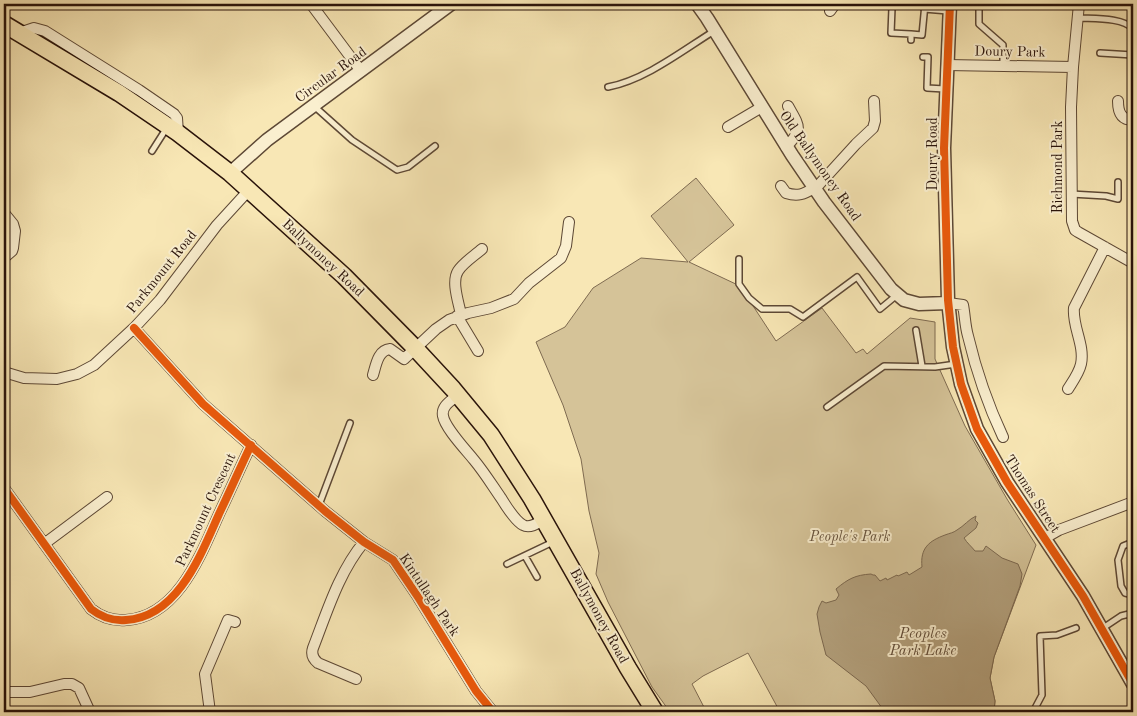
<svg xmlns="http://www.w3.org/2000/svg" width="1137" height="716" font-family="'Old Standard TT',serif">
<style>
.green{fill:#d5c398;stroke:#7f6b51}
.water{fill:#b29f7b;stroke:#7b674e}
.lines{fill:none;stroke-linecap:round;stroke-linejoin:round}
.service-casing{stroke:#5d4835;stroke-width:8}
.minor-casing{stroke:#5d4835;stroke-width:12}
.tertiary-casing{stroke:#5d4835;stroke-width:15}
.primary-casing{stroke:#29130a;stroke-width:19}
.service{stroke:#faefcf;stroke-width:5}
.minor{stroke:#faefcf;stroke-width:10}
.tertiary{stroke:#faefcf;stroke-width:12}
.primary{stroke:#f8e7b5;stroke-width:16}
.cycleway-casing{stroke:#faefcf;stroke-width:11}
.cycleway{stroke:#e8590c;stroke-width:8}
.labels{text-anchor:middle;dominant-baseline:central;stroke-width:4;stroke-linejoin:round;paint-order:stroke}
.street-label{font-size:14px;fill:#29130a;stroke:#faefcf}
.park-label{font-size:14px;font-style:italic;fill:#65513c;stroke:#faefcf}
.water-label{font-size:15px;font-style:italic;fill:#604b37;stroke:#faefcf}
</style>
<rect width="100%" height="100%" fill="#f8e7b5"/>
<filter id="stains"><feTurbulence type="fractalNoise" baseFrequency=".004" numOctaves="4"/><feColorMatrix values="0 0 0 0 .2 0 0 0 0 .09 0 0 0 0 .02 0 0 0 .5 -.17"/></filter>
<radialGradient id="worn" r=".72"><stop offset=".6" stop-color="#630" stop-opacity="0"/><stop offset="1" stop-color="#630" stop-opacity=".3"/></radialGradient>
<!-- green -->
<path class="green" d="M696,178L734,225L689,262L740,286L776,341L822,308L856,353L863,349L867,354L910,318L935,322V359L965,426L1007,499L1036,545L994,657L990,678L995,701L994,712H780L748,653L703,676L692,684L706,711L704,712H670L652,687L608,602L596,574L599,553L589,511L581,459L563,405L536,342L565,327L593,288L641,258L688,262L651,216Z"/>
<!-- water -->
<path class="water" d="M976,516L975,520L978,523L976,528L964,538C967,543 972,547 975,551H983L986,546L1002,558L1018,564L1022,574L1020,586L994,657L990,678L995,701L994,712H885L866,686L826,655L820,632L817,614L819,607L822,601L826,603L836,600L839,595L836,589C848,579 855,575 871,574L873,575H875L880,581L886,578L887,580L897,575L898,576L907,572L909,575L922,567C920,548 929,541 945,535C950,533 953,533 957,530C964,526 969,519 976,516Z"/>
<g class="lines">
<defs>
<path id="service" d="M890,4L892,8L891,33L911,34
M979,4V24L1003,45V66
M924,9L948,11
M1078,18C1093,19 1123,17 1133,29
M911,40V34L922,35L925,4
M1100,53L1133,55
M923,57H928L927,88L945,89
M608,87C645,80 682,51 714,31
M314,106L352,140L397,170L408,167L435,146
M152,151L166,129
M1071,194L1106,196L1118,199V182
M739,259V284L749,298L762,309H790L803,317L857,277L880,309L897,295
M916,330L922,366
M827,407L884,366L935,367L956,364
M319,505L350,423
M1133,542L1123,546L1118,560L1121,586L1125,593L1133,595
M525,556L537,577
M507,564L553,542
M1103,628L1121,616L1133,613
M1033,712L1042,695L1040,636L1057,635L1076,628"/>
<path id="minor" d="M311,4L361,71
M1079,4L1073,67L1071,107L1072,221L1075,230L1078,232L1133,263
M830,11L835,4
M19,33L34,28L45,31L139,90L174,114L177,118L178,133
M947,65L1073,67
M1118,101C1118,112 1121,120 1133,120
M728,127L762,107
M786,147C804,129 799,126 788,106
M781,186L786,193C798,197 804,194 814,188
M815,189L856,144L873,128L875,121L874,101
M4,213L13,224L15,231L13,248L12,251L5,257
M948,303L963,305C965,315 965,326 968,336C976,370 988,405 1003,437
M461,315C459,303 451,282 458,271C463,263 474,256 482,249
M457,316L478,351
M134,328L203,404L325,511L364,542L393,560L418,597L476,691L493,712
M4,372L24,378L57,379L77,374L94,365L134,328L160,300L217,225L249,190
M373,375C376,365 378,350 390,349L404,359L436,329L449,320L468,313L491,308L514,299L529,283L561,258L566,246L569,222
M1068,389C1073,381 1079,373 1081,364C1085,345 1072,326 1074,308L1105,247
M458,395C451,401 441,406 443,416C445,428 466,450 474,460C484,472 492,485 501,498C506,506 515,521 523,525C530,529 538,523 544,519
M4,488L91,609C101,617 113,621 126,620C178,617 201,554 219,514C230,491 240,468 251,445
M1045,538L1059,530L1133,502
M44,544L107,497
M356,679L318,663C313,659 311,654 313,648C327,612 339,572 364,542
M4,692H30L64,684H72L79,688L90,712
M210,712L205,674L228,620L235,622"/>
<path id="tertiary" d="M697,4L707,18L792,155L824,202L891,289L904,300L919,304L948,303
M950,4L944,148L948,300L953,347L961,384L977,429L1007,482L1083,596L1133,684
M230,173L267,140L451,4"/>
<path id="primary" d="M4,24L119,93L178,133L230,173L344,276L415,348L453,389L491,435L532,499L628,668L655,712"/>
</defs>
<!-- service casing -->
<use href="#service" class="service-casing"/>
<!-- minor casing -->
<use href="#minor" class="minor-casing"/>
<!-- tertiary casing -->
<use href="#tertiary" class="tertiary-casing"/>
<!-- primary casing -->
<use href="#primary" class="primary-casing"/>
<!-- service -->
<use href="#service" class="service"/>
<!-- minor -->
<use href="#minor" class="minor"/>
<!-- tertiary -->
<use href="#tertiary" class="tertiary"/>
<!-- primary -->
<use href="#primary" class="primary"/>
<defs>
<path id="cycleway" d="M950,4L944,148L948,300L953,347L961,384L977,429L1007,482L1083,596L1133,684
M134,328L203,404L325,511L364,542L393,560L418,597L476,691L493,712
M4,488L91,609C101,617 113,621 126,620C178,617 201,554 219,514C230,491 240,468 251,445"/>
</defs>
<!-- cycleway casing -->
<use href="#cycleway" class="cycleway-casing"/>
<!-- cycleway -->
<use href="#cycleway" class="cycleway"/>
</g>
<g class="labels">
<!-- street labels -->
<g class="street-label">
<text transform="translate(1010 52) rotate(1)">Doury Park</text>
<text transform="translate(331 75) rotate(-36)">Circular Road</text>
<text transform="translate(933 154) rotate(-90)">Doury Road</text>
<text transform="translate(820 166) rotate(55)">Old Ballymoney Road</text>
<text transform="translate(1058 167) rotate(-90)">Richmond Park</text>
<text transform="translate(323 258) rotate(43)">Ballymoney Road</text>
<text transform="translate(162 272) rotate(-51)">Parkmount Road</text>
<text transform="translate(1032 494) rotate(57)">Thomas Street</text>
<text transform="translate(206 510) rotate(-65)">Parkmount Crescent</text>
<text transform="translate(429 595) rotate(56)">Kintullagh Park</text>
<text transform="translate(599 616) rotate(61)">Ballymoney Road</text>
</g>
<!-- park labels -->
<g class="park-label">
<text x="850" y="537">People's Park</text>
</g>
<!-- water labels -->
<g class="water-label">
<text x="923" y="634">Peoples<tspan x="923" dy="17">Park Lake</tspan></text>
</g>
</g>
<!-- margin -->
<rect width="1137" height="716" fill="none" stroke="#f8e7b5" stroke-width="20"/>
<rect x="5" y="5" width="1127" height="706" fill="none" stroke="#29130a" stroke-width="2.5"/>
<rect x="10" y="10" width="1117" height="696" fill="none" stroke="#29130a"/>
<rect width="100%" height="100%" filter="url(#stains)"/>
<rect width="100%" height="100%" fill="url(#worn)"/>
</svg>
